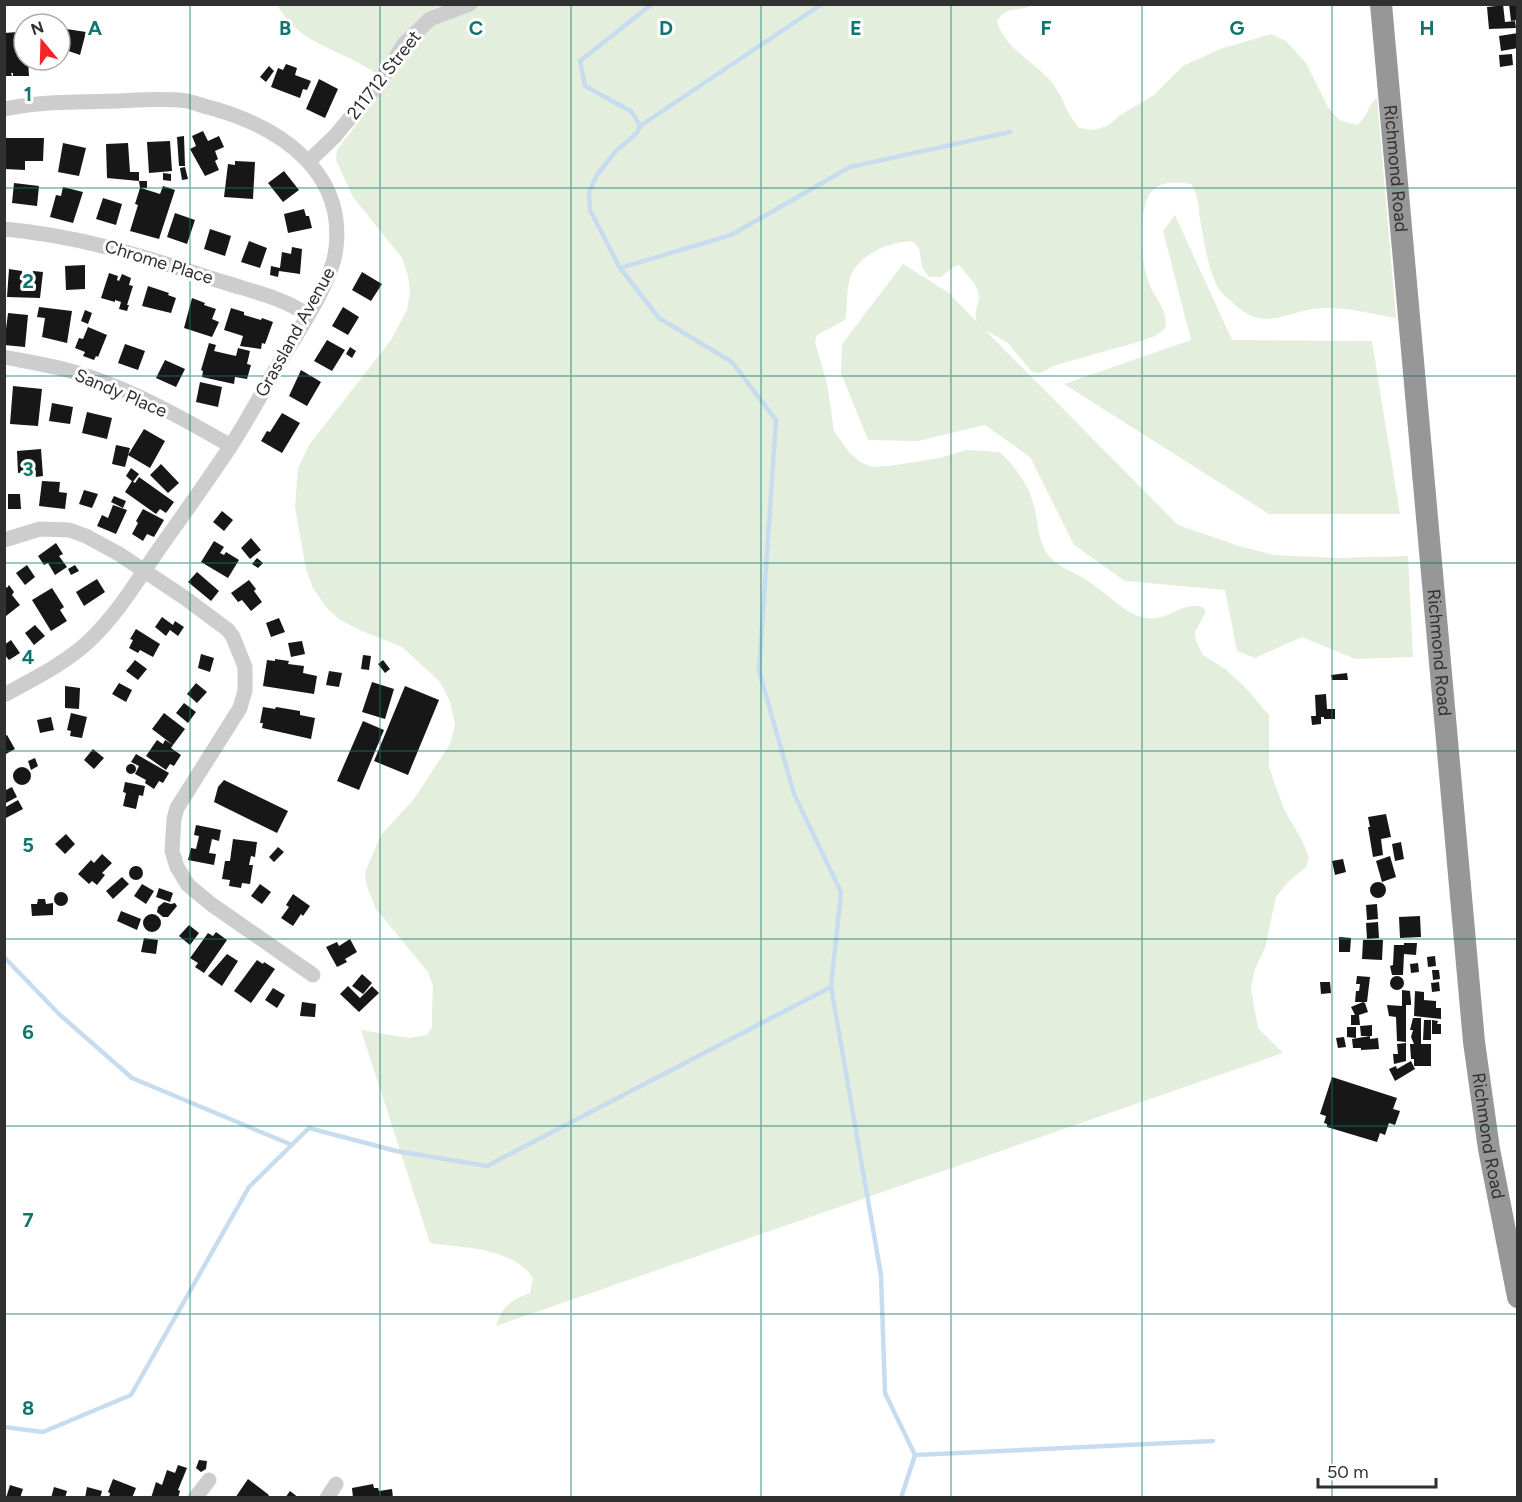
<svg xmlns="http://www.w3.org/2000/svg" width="1522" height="1502" font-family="Figtree,sans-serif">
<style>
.green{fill:#e4eedc}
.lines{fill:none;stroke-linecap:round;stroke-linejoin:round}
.stream{stroke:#c7dcef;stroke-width:4.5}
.building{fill:#171717}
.minor{stroke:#cdcdcd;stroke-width:15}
.highway{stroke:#979797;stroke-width:22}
.grid{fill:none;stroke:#0f766e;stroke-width:1.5;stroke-opacity:0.55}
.labels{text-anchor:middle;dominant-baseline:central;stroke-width:6;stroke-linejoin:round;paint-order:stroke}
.street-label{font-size:18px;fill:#303030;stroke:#fff}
.grid-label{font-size:20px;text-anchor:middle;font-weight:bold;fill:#0f766e;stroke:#fff;stroke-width:6;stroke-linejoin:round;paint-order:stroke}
</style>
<rect width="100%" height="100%" fill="#fff"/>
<!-- green -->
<path class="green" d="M277,5H1032C1019,13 1008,4 997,21C1004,49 1036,62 1053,84C1064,98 1066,113 1079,128L1095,130L1109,125L1119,116L1154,95L1183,66L1220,49L1271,34L1286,41L1306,63L1328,107L1339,120L1357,125C1367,118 1368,105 1377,97L1396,318C1372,314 1348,307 1323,308C1288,309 1265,335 1233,303C1227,298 1220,292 1217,286C1207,265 1204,241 1200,219C1198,205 1199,196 1191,184C1179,182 1165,181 1155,188C1138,201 1141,250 1145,269C1147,277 1150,288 1155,295C1162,308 1168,314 1165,329L1155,336L1138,342L1056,365L1040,373L1032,372L1008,343L985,330L1178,525L1239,546L1274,555L1336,558L1408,556L1413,657L1355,659L1302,637L1255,658L1237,651L1225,590L1125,581L1074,545L1030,457L985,425L918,441L868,440L841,373L842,344L903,264L949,293L977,322C974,314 976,311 978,303C983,289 967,275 959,265L953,267L941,277H929L922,267L919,248L912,241C888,242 854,256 849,282C846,295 848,307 845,320L817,335L815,342L827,383L834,431L849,452L860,462L872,467L889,466L939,458L966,450L1000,452C1017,469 1030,486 1035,510C1038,523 1038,537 1045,550C1053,566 1071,570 1085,579C1100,588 1123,611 1138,616C1169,626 1176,601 1203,607L1206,612L1195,632L1196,641L1203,655L1224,668L1244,686L1269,715V766L1274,782L1285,811L1302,840L1309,858L1306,867L1287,883L1276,897L1265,948L1255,969L1251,989L1258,1028L1283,1053L496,1326C502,1306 511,1300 530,1293L533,1278C512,1247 463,1248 430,1243L361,1030L409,1038L427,1035L432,1027V1011L433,986L428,972L376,909L367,886L365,872L381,835L414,799L450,744L455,724L450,702L440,682L402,647L357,629L339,619L326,607L313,588L306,569L295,507L298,468L309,445L391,340L407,310L410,292L408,276L402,258L353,197L336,160L337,150L381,92L378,76L371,70C336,48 298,43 277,5Z
M1175,215L1232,340L1372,341L1400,514H1269L1064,384L1191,340L1163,231Z"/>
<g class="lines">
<!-- stream -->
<path class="stream" d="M652,4L580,61L585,86L632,112L640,126L637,133L616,151L597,175L589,192L590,210L620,268L659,318L732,362L776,420L759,671L794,794L841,892L831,987L881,1275L885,1393L915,1455L901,1498
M640,126L822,4
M620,268L731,235L850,167L1010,132
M4,957L59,1014L132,1078L292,1145
M4,1427L43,1432L131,1395L249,1187L309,1128L396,1151L487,1166L831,987
M915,1455L1213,1441"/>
</g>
<!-- building -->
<path class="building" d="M1496,4H1503L1505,22L1515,21L1516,28L1489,29L1487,7L1496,6Z
M1509,4H1518V20L1511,21Z
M60,28L86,32L80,55L60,48Z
M18,32V49H24V60H28L29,76H13V73H11L12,76H4V33Z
M1518,33V48L1501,51L1499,36Z
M1512,54L1513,65L1500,67L1499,55Z
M286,64L297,68L295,75L311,81L307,90L303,89L300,98L271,87L278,68L283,70Z
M269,66L274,71L266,82L260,77Z
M319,79L338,89L325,118L306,109Z
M203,131L208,141L219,136L224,147L215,151L218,159L215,161L219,170L205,176L190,149L196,146L192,136Z
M184,136L185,166H179L177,137Z
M6,138H44L43,161H25V170L5,169Z
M170,141L172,171L149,173L147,142Z
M63,143L86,148L79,176L58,172Z
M128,143L130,172H139V181L107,178L106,144Z
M235,161L255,162L253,199L224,197L228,164L235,165Z
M185,167L188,179L182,180L180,168Z
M284,171L299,190L283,202L268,183Z
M163,173L171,174V181L163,180Z
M139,181H147V188H141L160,194L163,186L175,190L159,239L130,231L138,205L135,204L140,188Z
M14,183L39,186L37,206L12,203Z
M63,187L83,192L73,223L50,217L56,195L61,196Z
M103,198L122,204L116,225L96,219Z
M304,209L306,216H309L312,228L288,233L284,214Z
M175,213L195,220L187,244L167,237Z
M210,229L231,236L225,256L204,249Z
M249,241L267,248L260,268L241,262Z
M292,247L302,249L300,274L279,271L278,277L270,275L271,266L280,268L282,252L291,254Z
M85,265V289L66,290L65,266Z
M9,269L22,271V276L25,277L26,275H32L33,271L43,272L40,298L7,297Z
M362,272L382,284L371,301L352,290Z
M109,273L118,276L117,280L119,281L122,274L131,278L129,285L133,286L127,305H129L127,311L119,309L121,302L115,300V302L101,298Z
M148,286L169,293L168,295L176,298L171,313L142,306Z
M192,298L205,303L204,305L216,309L212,319L219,322L212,337L184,328Z
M39,307L72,311L67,343L42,337L45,318L37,317Z
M343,307L359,317L348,335L332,326Z
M231,308L244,312V315L261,320L262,318L273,322L265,344L262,343L261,349L240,346L243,336L224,330Z
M85,310L92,313L88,324L81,321Z
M8,313L28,315L25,347L4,345Z
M88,327L107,335L98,357L96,356L94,360L83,356L85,352L75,348L79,338L83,339Z
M327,340L345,350L332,371L314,361Z
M209,343L216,345L214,351L236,356L238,348L250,351L247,364L251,365L247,379L235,377L234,384L202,377L203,371L201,370Z
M125,344L145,351L138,370L118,363Z
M350,347L356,351L352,358L346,354Z
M165,360L185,369L176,387L156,378Z
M301,370L321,382L307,406L289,396Z
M200,382L222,387L218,407L196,402Z
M13,386L42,389L38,426L10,424Z
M52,403L73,407L70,424L49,421Z
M87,412L112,418L107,439L82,433Z
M282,413L300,423L282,453L261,441L267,431L270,432Z
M144,429L165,441L150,468L128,455Z
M116,445L130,448L125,467L112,464Z
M41,449L43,476L36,477L35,471L18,473L17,451Z
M161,464L179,483L168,493L150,475Z
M131,468L139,474L133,482L126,476Z
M139,477L174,502L166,513L160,509L156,514L125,492L132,481L135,483Z
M42,481L60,482L59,492L67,493L65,509L39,506Z
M84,490L98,494L92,508L79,504Z
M8,494H20L21,509H8Z
M114,496L126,501L123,508L111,502Z
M113,505L127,510L116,534L97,526L102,515L108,518Z
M143,509L164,520L154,537L147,534L143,541L132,534L138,523L136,521Z
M222,511L233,520L224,531L213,522Z
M251,538L261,550L250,559L241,548Z
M214,541L224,547L220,553L224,555L226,552L239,560L228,578L201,562Z
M56,543L63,554L59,556L67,567L55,575L48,563L44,565L38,556Z
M257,558L263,563L258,568L252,564Z
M27,565L35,577L25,585L16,573Z
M75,565L79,571L71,575L68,569Z
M197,572L219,591L211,601L188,582Z
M97,579L105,592L84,606L76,592Z
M249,580L256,589L254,591L262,602L251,611L242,600L238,602L231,593Z
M4,584L7,588L9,585L14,592L12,595L20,605L6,616Z
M52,588L64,607L60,610L67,621L51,631L32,600Z
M162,617L173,625L175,621L184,627L178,636L170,630L166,636L155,627Z
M279,618L285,632L271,637L266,623Z
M35,625L45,636L34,645L25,633Z
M136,629L160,644L153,657L140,650L138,653L129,648L133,640L130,639Z
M11,640L20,653L9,660L4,654V645Z
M302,641L305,654L291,657L288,643Z
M201,654L214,658L210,672L198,668Z
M363,655L371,656L369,670L361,669Z
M275,659L289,661L288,664L304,666L303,673L317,676L314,694L263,686L267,660L275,661Z
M135,660L147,669L138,680L126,671Z
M383,660L390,669L385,673L378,664Z
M329,671L342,673L339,687L326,685Z
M1347,673L1348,680H1332L1331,675Z
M372,682L394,689L385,719L362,712Z
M119,683L132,690L126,702L112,694Z
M196,683L207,692L197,703L187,694Z
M65,686L80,688L79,709L65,708Z
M405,686L439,700L408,775L374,761Z
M1326,694L1327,709H1335V719H1324V717H1321V724L1312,725L1311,716H1316L1315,695Z
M184,703L196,712L188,723L176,713Z
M263,707L275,709L276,707L300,711V715L315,718L311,739L262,728L263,723H260Z
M71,713L87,717L82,738L70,736L71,731L67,730Z
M164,713L185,729L173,745L152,729Z
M51,717L54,730L40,733L37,720Z
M363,721L384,730L359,790L337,781Z
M7,735L15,749L4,755V737Z
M157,740L163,744L165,740L173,745L171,748L181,755L174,766L170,764L166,770L146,756Z
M93,749L104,758L94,769L84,760Z
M136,754L169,773L163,783L159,781L154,789L145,783L146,780L135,774L139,766L131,762Z
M35,758L38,766L31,770L28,761Z
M126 769a5 5 0 1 1 10 0a5 5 0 1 1-10 0Z
M13 776a9 9 0 1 1 18 0a9 9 0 1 1-18 0Z
M224,780L288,811L277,833L214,802L218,787Z
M125,782L145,786L143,796L139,795L136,809L123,806L126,793L123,792Z
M12,787L17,797L4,804V791Z
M18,800L23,809L4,819V808Z
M1386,814L1391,837L1381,839L1383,855L1373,857L1368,827H1370L1368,817Z
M196,825L221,830L219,841L212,839L209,853L216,854L214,865L188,860L191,848L196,849L199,836L194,835Z
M66,834L75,844L65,854L55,844Z
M233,839L257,842L255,857L251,856L249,865H253L250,884L242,883L241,888L229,886L230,880L222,879L225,861H230Z
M1401,842L1404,859L1395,861L1392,844Z
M278,847L284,852L274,862L269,857Z
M102,854L112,863L102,873L105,875L97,885L92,881L89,884L78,874L91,860L94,863Z
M1390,856L1396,877L1382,882L1376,861Z
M1343,859L1346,872L1335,875L1332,861Z
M129 873a7 7 0 1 1 14 0a7 7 0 1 1-14 0Z
M122,877L129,884L113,899L106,891Z
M1370 890a8 8 0 1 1 16 0a8 8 0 1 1-16 0Z
M142,884L154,891L146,904L134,896Z
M260,884L271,892L262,904L251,896Z
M159,888L173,893L170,902L156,897Z
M54 899a7 7 0 1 1 14 0a7 7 0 1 1-14 0Z
M293,894L310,906L303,916L301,914L293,926L281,918L289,907L286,905Z
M38,899H45L46,904L53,903V915L32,916L31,904H37Z
M164,902L171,904L175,903L177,906L168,917H163L157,912L158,907Z
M1377,904L1378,919L1367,920L1366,905Z
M121,911L141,919L137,930L117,921Z
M143 923a9 9 0 1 1 18 0a9 9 0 1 1-18 0Z
M1420,916L1421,937L1400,938L1399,917Z
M1378,922L1379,938L1367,939L1366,923Z
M189,925L199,933L190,945L179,936Z
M216,932L227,940L204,973L195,967L198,963L190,958L208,933L213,936Z
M1339,937L1351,938L1350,952H1339Z
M144,938L158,940L156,954L141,952Z
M350,939L357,952L345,959L347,962L337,967L326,947L337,942L339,946Z
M1363,940H1383L1382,960L1362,959Z
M1404,943H1417L1416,955L1404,954L1403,975H1392L1390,966L1393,965L1394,945H1404Z
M227,954L238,961L222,986L208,976Z
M1435,956L1436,966L1428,967L1427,957Z
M257,960L263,964L264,962L275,969L251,1003L234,991Z
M1418,963L1419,972L1411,973L1410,964Z
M1432,970H1439L1440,979L1433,980Z
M362,974L372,983L363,994L352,986Z
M1390 983a7 7 0 1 1 14 0a7 7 0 1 1-14 0Z
M1357,976L1370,977L1367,1002H1363L1365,1003L1368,1012L1359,1015L1360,1025H1351V1015H1355L1351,1007L1363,1002H1355L1356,991H1359L1360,984H1356Z
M1320,982H1330L1331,993L1321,994Z
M1439,982L1440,991L1432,992L1431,983Z
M348,986L360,998L372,986L379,993L359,1012L340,994Z
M273,988L285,995L277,1008L265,1000Z
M1402,990L1410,991L1411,1002V1005H1406V1042L1397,1041L1396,1017L1389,1016L1387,1005L1402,1006Z
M1415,991L1424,992V1000L1436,1001V1008H1441V1019L1414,1016Z
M302,1002L316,1004L315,1017L300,1016Z
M1413,1018H1421V1044H1431V1066H1414V1059H1411L1410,1044H1414L1411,1037L1413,1030H1410Z
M1424,1020H1431V1040H1423Z
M1432,1020L1438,1021L1437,1024H1441V1034H1432Z
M1372,1025V1036H1361L1360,1026Z
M1347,1027H1356V1038L1347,1037Z
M1370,1036V1039L1378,1038L1379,1049L1361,1050V1048H1353L1352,1039Z
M1344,1037L1346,1047L1338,1048L1336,1038Z
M1406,1043V1061L1394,1064L1393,1054H1398L1397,1044Z
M1411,1061L1415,1069L1395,1081L1389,1069L1396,1066L1397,1069Z
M1332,1077L1397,1098L1393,1109L1400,1111L1395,1125L1389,1123L1385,1135L1380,1133L1377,1142L1327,1127V1124L1324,1123L1326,1116L1320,1114Z
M199,1460L207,1461L206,1469L201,1472L196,1468Z
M178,1465L187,1468L178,1490L180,1491L178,1498H151L156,1482L162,1485L167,1470L175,1473Z
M113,1479L136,1488L132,1498H109L110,1493L108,1492Z
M248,1479L269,1495L267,1498H235Z
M373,1484L374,1488H378L379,1491L392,1489L393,1498H353L352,1488Z
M10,1485L23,1489L20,1498H6Z
M54,1487L67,1491L65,1498H51Z
M87,1487L102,1491L100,1498H85Z
M290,1491L299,1498H285Z"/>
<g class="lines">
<!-- minor -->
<path class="minor" d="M4,109C41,101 80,102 118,101C140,100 164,98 187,101C196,103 206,107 215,109C280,128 345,171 336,248C333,281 297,333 280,362C263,390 248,420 230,447C207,482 183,515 159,549C137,581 117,615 88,642C64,664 33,679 4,695
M309,161L335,136L379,83L404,44L430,19L470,4
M4,229C83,236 148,258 223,282C251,291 284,298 308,315
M4,357C24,361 44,364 63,369C122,384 179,416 231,446
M4,540L40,529L69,530L86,536L119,554L185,598L228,630L233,637L245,667V691L240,708L177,808L174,819L172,851L177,867L188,885L211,904L313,975
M195,1498L209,1480
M327,1498L336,1484"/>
<!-- highway -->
<path class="highway" id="s1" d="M1381,4L1474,1042L1489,1149L1518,1297"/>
</g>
<!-- grid -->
<path class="grid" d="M190,4V1498M380,4V1498M571,4V1498M761,4V1498M951,4V1498M1142,4V1498M1332,4V1498M4,188H1518M4,376H1518M4,563H1518M4,751H1518M4,939H1518M4,1126H1518M4,1314H1518"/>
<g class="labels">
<!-- street labels -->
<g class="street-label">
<text transform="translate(384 75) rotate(-52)">211712 Street</text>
<text stroke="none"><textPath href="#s1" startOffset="165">Richmond Road</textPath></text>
<text transform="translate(159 262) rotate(17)">Chrome Place</text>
<text transform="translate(295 332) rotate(-61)">Grassland Avenue</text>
<text transform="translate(121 393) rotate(23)">Sandy Place</text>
<text stroke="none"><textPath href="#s1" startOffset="651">Richmond Road</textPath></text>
<text stroke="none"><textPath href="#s1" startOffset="1137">Richmond Road</textPath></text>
</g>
</g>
<g class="grid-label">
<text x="95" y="35">A</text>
<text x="285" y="35">B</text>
<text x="476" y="35">C</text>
<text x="666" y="35">D</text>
<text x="856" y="35">E</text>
<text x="1046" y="35">F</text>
<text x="1237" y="35">G</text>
<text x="1427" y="35">H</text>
<text x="28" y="101">1</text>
<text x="28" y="288">2</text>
<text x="28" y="476">3</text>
<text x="28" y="664">4</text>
<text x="28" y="852">5</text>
<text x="28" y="1039">6</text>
<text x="28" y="1227">7</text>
<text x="28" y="1415">8</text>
</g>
<!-- border -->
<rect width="1522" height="1502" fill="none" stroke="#303030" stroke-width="12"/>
<!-- north arrow -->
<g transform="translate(42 42) rotate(341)"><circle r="28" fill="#ffffff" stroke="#acacac" stroke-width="1.5"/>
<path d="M0-4.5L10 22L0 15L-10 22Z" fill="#f32625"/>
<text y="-9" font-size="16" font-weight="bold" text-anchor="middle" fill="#303030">N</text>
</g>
<!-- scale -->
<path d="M1318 1478v9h118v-9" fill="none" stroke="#303030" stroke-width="3"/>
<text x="1327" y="1478" font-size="18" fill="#303030" stroke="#ffffff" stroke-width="4.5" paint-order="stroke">50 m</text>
</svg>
